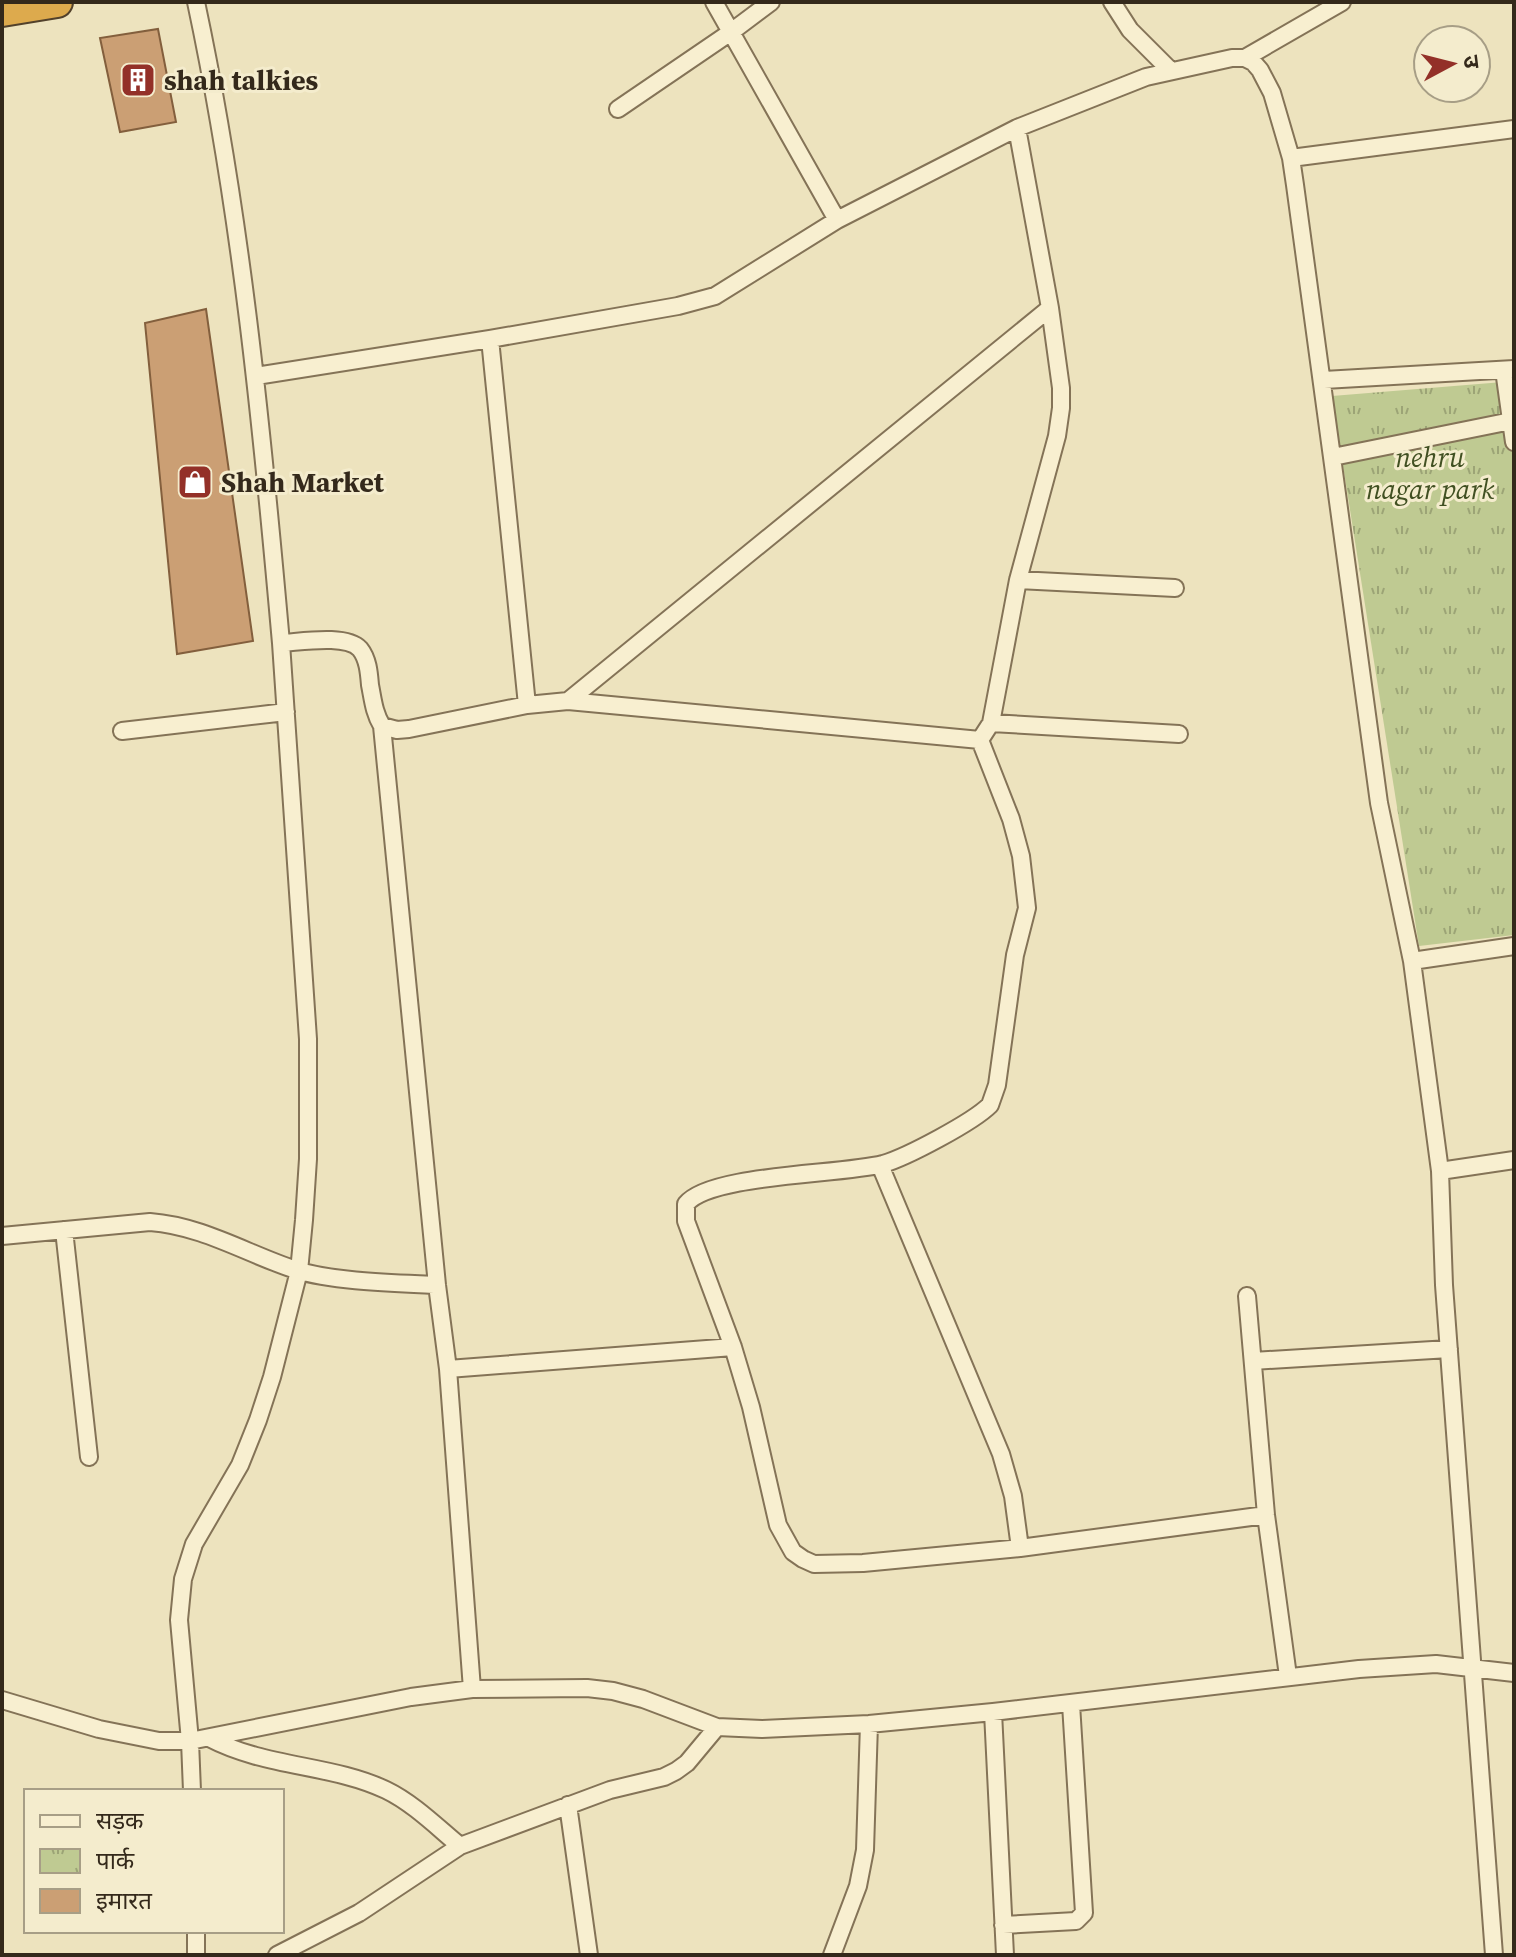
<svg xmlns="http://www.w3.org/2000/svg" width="1516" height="1957" font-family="'Source Serif 4','Noto Sans Devanagari',serif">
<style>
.park{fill:url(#park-tufts)}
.building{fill:#cb9f74;stroke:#835f3d;stroke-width:2}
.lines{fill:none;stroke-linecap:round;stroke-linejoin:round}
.street-casing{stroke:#847357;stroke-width:20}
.highway-casing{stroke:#52412b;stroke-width:34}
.street{stroke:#f8efd0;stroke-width:16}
.highway{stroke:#ddaa4d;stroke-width:30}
.labels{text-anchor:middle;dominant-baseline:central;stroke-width:6;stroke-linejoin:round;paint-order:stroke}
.poi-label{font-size:28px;font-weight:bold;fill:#34291b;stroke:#f4eccd;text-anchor:start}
.park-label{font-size:28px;font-style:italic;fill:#415022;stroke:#f4eccd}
</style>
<defs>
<pattern id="park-tufts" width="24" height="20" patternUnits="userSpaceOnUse" patternTransform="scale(2)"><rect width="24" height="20" fill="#bfca92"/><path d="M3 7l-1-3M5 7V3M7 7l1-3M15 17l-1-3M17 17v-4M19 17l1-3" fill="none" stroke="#9ca476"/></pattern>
</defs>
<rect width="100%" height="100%" fill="#ede3be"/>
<!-- park -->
<path class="park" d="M1503,382L1514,447V935L1419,946L1332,396Z"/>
<!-- building -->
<path class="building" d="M158,29L176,122L120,132L100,38Z
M206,309L253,641L177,654L145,323Z"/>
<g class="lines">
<defs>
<path id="street" d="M196,2C241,213 262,428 281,643C301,642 346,634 360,649C368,659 369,673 370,685C373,700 374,713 382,726L437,1285L448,1369L472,1689
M714,2L837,220
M1112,2L1130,30L1170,70
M1245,58L1342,2
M618,109L731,32L771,2
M1291,158L1514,129
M490,339L527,705
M1504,370L1514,442
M256,376L490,339L678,306L715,296L837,220L1017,128L1146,77L1232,58H1245L1253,62L1260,70L1272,93L1291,158L1295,185L1379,803L1412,961L1440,1171L1444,1285L1494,1955
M1324,380L1514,369
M1333,457L1511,421
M1018,580L1175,588
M568,701L1050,308
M991,723L1179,734
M382,726L397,730L409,729L527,705L568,701L980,740L991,723L1018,580L1057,436L1061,408V388L1050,308L1017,128
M122,731L286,712
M980,740L1011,819L1021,856L1027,908L1015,955L997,1085L990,1105C973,1122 907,1157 883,1164C840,1175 710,1174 686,1204V1221L733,1347L751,1407L778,1525L793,1552L803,1559L814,1564L863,1563L1020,1548L1266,1515
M1412,961L1514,946
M880,1165L1001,1454L1013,1496L1020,1548
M1440,1171L1514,1160
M64,1230L89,1457
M2,1236L150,1222C203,1226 247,1254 296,1270C335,1282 396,1283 437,1285
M1247,1296L1266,1515L1288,1676
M1253,1361L1449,1349
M448,1369L733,1347
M2,1700L99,1729L159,1741H190L411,1697L472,1689L587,1688L613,1691L643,1699L717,1727L762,1729L869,1724L993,1712L1359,1669L1436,1664L1514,1673
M993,1712L1005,1955
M209,1738C266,1768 331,1764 386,1790C413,1803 437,1827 460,1846
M192,1791L190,1741L179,1620L183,1579L194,1544L240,1465L258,1420L272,1377L299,1271L304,1220L308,1159V1039L281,643
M568,1805L589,1955
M1003,1925L1076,1921L1084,1913L1071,1704
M196,1931V1955
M277,1955L359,1913L460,1846L610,1790L664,1777L676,1771L687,1763L717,1727
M832,1955L858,1886L865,1850L869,1724"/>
<path id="highway" d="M2,11L57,2"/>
</defs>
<!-- street casing -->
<use href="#street" class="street-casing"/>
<!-- highway casing -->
<use href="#highway" class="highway-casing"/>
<!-- street -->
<use href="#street" class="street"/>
<!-- highway -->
<use href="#highway" class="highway"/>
</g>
<!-- icons -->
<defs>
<symbol id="building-square" viewBox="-11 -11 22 22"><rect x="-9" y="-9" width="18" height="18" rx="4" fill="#933028" stroke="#f4eccd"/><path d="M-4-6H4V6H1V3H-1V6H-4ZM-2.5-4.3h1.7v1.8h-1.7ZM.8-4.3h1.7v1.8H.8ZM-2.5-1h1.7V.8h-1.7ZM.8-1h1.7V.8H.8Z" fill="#fff"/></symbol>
<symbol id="shop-square" viewBox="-11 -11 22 22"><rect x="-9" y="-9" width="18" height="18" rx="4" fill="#933028" stroke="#f4eccd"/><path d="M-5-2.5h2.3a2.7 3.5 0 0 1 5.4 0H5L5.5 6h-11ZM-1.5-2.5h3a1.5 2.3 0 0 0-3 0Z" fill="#fff"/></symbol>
</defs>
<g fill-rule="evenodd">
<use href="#building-square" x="118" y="60" width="40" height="40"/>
<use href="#shop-square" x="175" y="462" width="40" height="40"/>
</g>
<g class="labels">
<!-- poi labels -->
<g class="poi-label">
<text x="164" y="80">shah talkies</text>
<text x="221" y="482">Shah Market</text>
</g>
<!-- park labels -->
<g class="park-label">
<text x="1430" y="457">nehru<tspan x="1430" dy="32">nagar park</tspan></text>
</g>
</g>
<!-- border -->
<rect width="1516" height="1957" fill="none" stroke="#34291b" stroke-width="8"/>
<!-- legend -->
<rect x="24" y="1789" width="260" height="144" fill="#f4eccd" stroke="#a79e86" stroke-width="2"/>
<rect x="40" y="1815" width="40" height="12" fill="#f8efd0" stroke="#a79e86" stroke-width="2"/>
<text x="96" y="1829" font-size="24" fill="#34291b">सड़क</text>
<rect x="40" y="1849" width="40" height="24" fill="url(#park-tufts)" stroke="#a79e86" stroke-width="2"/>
<text x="96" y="1869" font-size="24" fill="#34291b">पार्क</text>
<rect x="40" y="1889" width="40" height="24" fill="#cb9f74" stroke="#a79e86" stroke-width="2"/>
<text x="96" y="1909" font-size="24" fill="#34291b">इमारत</text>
<!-- north arrow -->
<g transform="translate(1452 64) rotate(83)"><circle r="38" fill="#f4eccd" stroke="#a79e86" stroke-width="2"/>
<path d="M0-6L14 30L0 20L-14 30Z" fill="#933028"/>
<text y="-12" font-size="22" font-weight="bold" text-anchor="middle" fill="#34291b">उ</text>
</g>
</svg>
